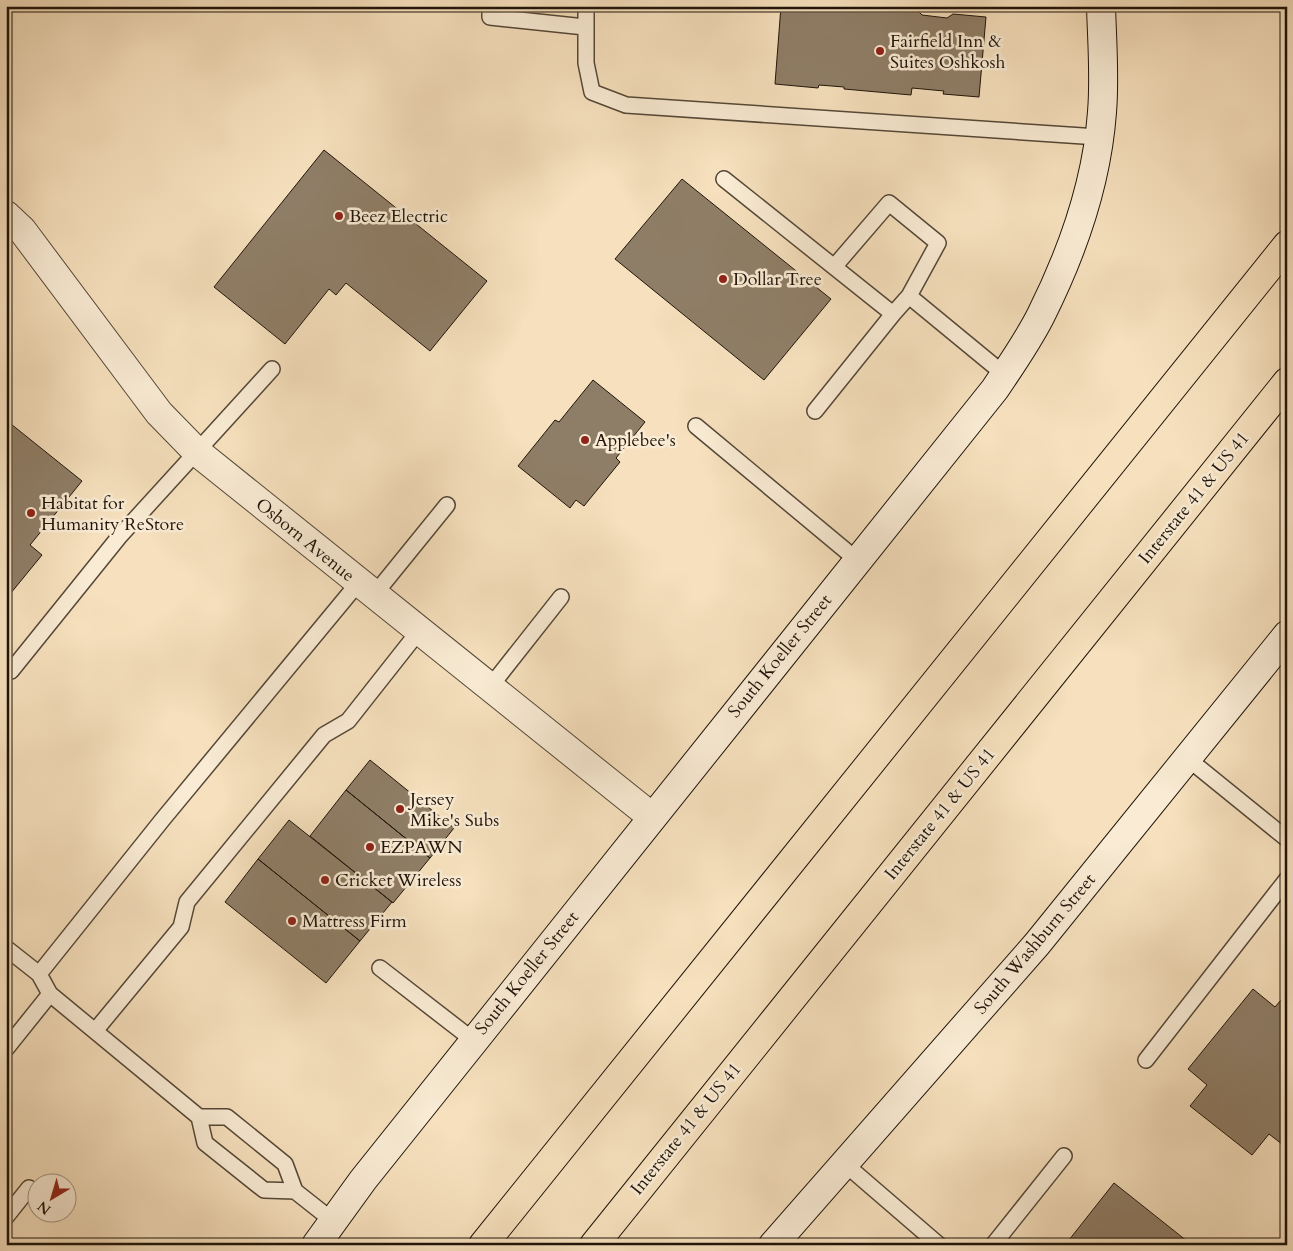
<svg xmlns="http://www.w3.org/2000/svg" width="1293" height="1251" font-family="Cardo,serif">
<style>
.building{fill:#8f7e67;stroke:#1f140a}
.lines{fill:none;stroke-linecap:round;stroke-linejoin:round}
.lane-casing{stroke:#554737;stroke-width:18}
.street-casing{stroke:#554737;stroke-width:30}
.secondary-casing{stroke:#1f140a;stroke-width:30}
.highway-casing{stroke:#1f140a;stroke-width:30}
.lane{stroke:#f9ebd4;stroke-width:15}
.street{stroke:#f9ebd4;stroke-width:28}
.secondary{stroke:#f9ebd4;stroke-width:28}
.highway{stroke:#f6e0bd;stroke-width:28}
.poi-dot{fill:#8f2418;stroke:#f9ebd4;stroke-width:2}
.labels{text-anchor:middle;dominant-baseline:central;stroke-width:5;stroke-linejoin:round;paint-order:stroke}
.poi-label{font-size:18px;fill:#1f140a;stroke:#f9ebd4;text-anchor:start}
.street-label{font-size:18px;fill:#1f140a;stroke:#f9ebd4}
</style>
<rect width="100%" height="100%" fill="#f6e0bd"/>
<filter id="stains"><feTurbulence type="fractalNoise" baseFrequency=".004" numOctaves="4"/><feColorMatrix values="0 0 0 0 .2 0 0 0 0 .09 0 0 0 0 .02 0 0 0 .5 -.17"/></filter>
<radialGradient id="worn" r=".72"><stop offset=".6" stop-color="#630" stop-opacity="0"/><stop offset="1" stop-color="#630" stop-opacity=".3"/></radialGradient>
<!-- building -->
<path class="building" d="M781,6H822L847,10L851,6L881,8V6H905V9L918,11L922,15L947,18L953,14L986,17L979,97L943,94L944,91L912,88L911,95L844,89V87L819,85L818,88L775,84Z
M324,150L487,281L430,351L346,283L336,295L329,289L285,344L214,287Z
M682,179L831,299L764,380L615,259Z
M593,380L645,422L616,458L620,462L584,506L576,500L570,508L518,466L555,420L559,422Z
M6,420L82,481L30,545L42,555L6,599Z
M370,760L454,828L430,858L346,790Z
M346,790L430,858L393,903L310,836Z
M289,820L392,902L360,941L258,859Z
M258,859L360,941L326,983L225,902Z
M1253,989L1275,1007L1287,993V1148L1269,1134L1252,1155L1190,1106L1207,1085L1188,1069Z
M1114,1183L1192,1245H1065Z"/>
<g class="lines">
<defs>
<path id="lane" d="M490,6V17L585,27
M586,6V63L592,92L626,105L1098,137
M724,179L893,314L909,296L1005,375
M834,267L889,203L938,243L909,296
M815,411L893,314
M696,426L857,560
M374,595L447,505
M11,671L119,537L272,369
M490,687L561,597
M1187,758L1287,839
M6,948L39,974L50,994L199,1117
M380,968L473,1040
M39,974L163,819L359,582
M95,1031L181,927L187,902L324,735L348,721L419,631
M6,1049L50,994
M1146,1060L1287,879
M845,1164L939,1245
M295,1191L264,1190L205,1143L199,1117H227L285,1164L295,1191L333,1221
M6,1217L29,1188
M993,1245L1064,1156"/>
<path id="street" d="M6,215L22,230L159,413L197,452L652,817"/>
<path id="secondary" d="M316,1245L363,1180L995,389C1011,365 1028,341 1041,315C1072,253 1097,182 1102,112C1105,77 1102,42 1101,6
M773,1245L1037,944L1287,635"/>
<path id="highway" d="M483,1245L1287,245
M594,1245L1287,382"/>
</defs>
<!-- lane casing -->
<use href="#lane" class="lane-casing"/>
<!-- street casing -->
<use href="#street" class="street-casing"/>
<!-- secondary casing -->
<use href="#secondary" class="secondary-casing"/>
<!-- highway casing -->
<use href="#highway" class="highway-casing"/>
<!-- lane -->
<use href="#lane" class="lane"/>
<!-- street -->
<use href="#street" class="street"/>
<!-- secondary -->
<use href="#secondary" class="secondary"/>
<!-- highway -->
<use href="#highway" class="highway"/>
</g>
<!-- markers -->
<g class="poi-dot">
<circle cx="880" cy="51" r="5"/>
<circle cx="339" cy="216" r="5"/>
<circle cx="723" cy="279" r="5"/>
<circle cx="585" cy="440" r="5"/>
<circle cx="31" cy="513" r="5"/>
<circle cx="400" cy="809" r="5"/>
<circle cx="370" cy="847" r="5"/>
<circle cx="325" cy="880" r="5"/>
<circle cx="292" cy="921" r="5"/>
</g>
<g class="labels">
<!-- poi labels -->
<g class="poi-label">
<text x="890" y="41">Fairfield Inn &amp;<tspan x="890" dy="21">Suites Oshkosh</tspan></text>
<text x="349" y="216">Beez Electric</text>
<text x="733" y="279">Dollar Tree</text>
<text x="595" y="440">Applebee's</text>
<text x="41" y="503">Habitat for<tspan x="41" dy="21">Humanity ReStore</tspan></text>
<text x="410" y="799">Jersey<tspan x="410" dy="21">Mike's Subs</tspan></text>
<text x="380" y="847">EZPAWN</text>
<text x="335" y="880">Cricket Wireless</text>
<text x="302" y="921">Mattress Firm</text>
</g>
<!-- street labels -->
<g class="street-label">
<text transform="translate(1194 498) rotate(-51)">Interstate 41 &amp; US 41</text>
<text transform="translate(305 540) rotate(39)">Osborn Avenue</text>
<text transform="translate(780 656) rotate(-51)">South Koeller Street</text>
<text transform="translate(940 814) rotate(-51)">Interstate 41 &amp; US 41</text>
<text transform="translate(1035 944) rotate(-50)">South Washburn Street</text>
<text transform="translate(527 973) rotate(-51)">South Koeller Street</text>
<text transform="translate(686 1129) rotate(-51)">Interstate 41 &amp; US 41</text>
</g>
</g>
<!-- margin -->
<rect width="1293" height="1251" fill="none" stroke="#f6e0bd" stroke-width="25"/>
<rect x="8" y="8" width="1278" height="1236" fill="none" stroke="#1f140a" stroke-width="2.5"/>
<rect x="12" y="12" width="1268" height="1226" fill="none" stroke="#1f140a"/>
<!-- north arrow -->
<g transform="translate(52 1198) rotate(218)"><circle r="24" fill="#f9ebd4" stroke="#a29583"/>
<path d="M0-4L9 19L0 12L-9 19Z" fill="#8f2418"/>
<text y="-8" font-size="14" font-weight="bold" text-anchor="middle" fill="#1f140a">N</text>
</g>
<rect width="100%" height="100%" filter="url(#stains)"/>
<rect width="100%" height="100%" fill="url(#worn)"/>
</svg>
